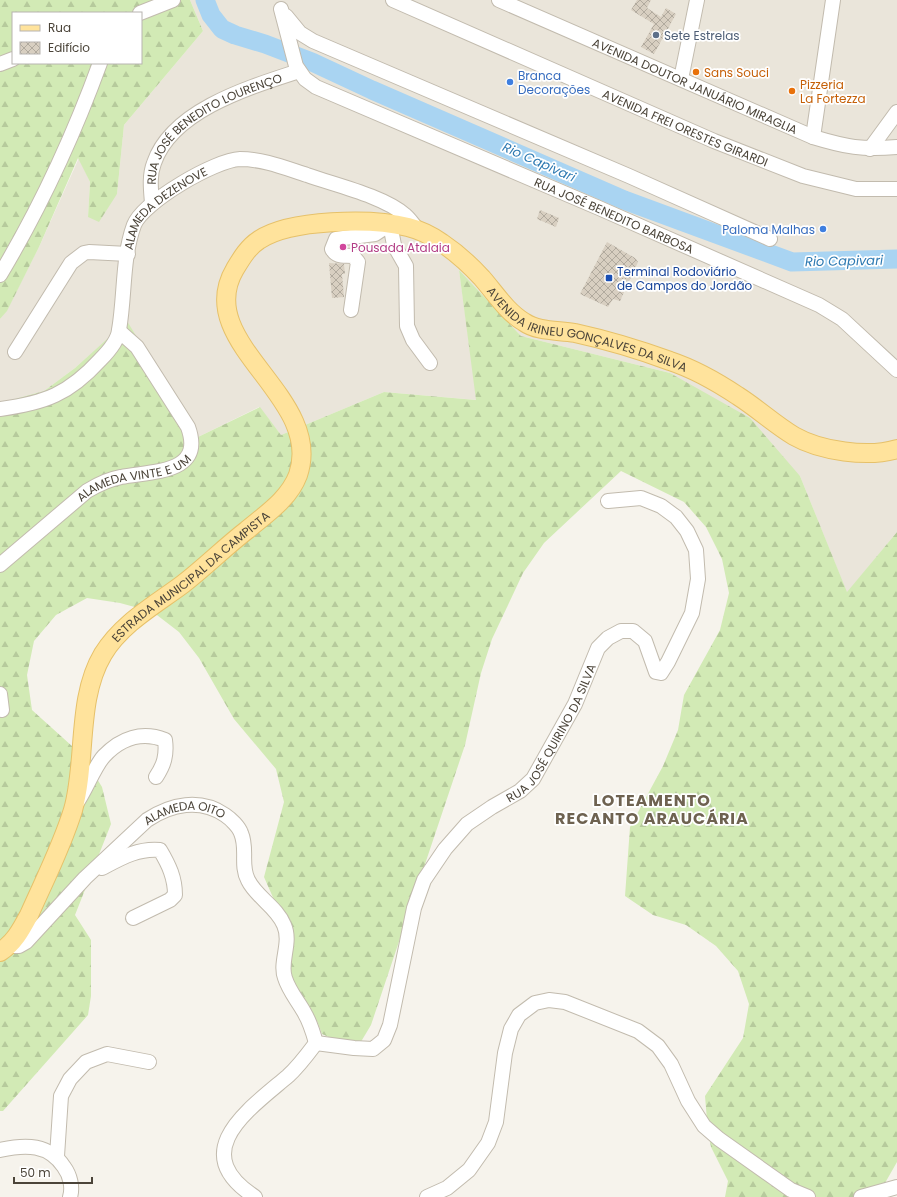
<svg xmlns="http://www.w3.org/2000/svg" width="897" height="1197" font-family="Poppins,sans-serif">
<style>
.residential{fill:#eae5da}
.forest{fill:url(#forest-firs);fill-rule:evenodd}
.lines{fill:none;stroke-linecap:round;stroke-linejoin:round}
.river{stroke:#a9d4f2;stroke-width:19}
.building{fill:url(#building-cross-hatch)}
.minor-casing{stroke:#c2bbae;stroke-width:16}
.major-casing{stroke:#e6c16a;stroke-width:20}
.minor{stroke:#fff;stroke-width:14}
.major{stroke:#ffe39c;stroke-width:18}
.service-dot{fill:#5c6f8a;stroke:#fff;stroke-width:1.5}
.food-dot{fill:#e8710a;stroke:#fff;stroke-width:1.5}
.shop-dot{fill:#3f7fe0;stroke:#fff;stroke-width:1.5}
.hotel-dot{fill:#d1479c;stroke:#fff;stroke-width:1.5}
.transit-dot{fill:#1a4fb4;stroke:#fff;stroke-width:1.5}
.labels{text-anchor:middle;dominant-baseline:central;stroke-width:3.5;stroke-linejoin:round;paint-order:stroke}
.service-label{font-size:12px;fill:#4e5e75;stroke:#fff;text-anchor:start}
.food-label{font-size:12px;fill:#c56008;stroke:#fff;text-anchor:start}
.shop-label{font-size:12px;fill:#366cbe;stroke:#fff;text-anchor:start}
.street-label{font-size:12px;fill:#4b4439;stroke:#fff}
.hotel-label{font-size:12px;fill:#b23c85;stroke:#fff;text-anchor:start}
.transit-label{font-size:12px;fill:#164399;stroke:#fff;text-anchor:start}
.water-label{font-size:13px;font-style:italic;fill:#2e7ab2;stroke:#fff}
.district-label{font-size:16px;font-weight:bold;letter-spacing:1px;fill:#6e6250;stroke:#fff}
</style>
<defs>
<pattern id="forest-firs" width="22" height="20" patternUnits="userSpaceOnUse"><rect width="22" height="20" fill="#d2eab5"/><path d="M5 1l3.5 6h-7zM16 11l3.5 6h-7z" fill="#b6ca9c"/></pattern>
<pattern id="building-cross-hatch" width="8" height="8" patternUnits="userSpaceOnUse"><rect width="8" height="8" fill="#d8cfc1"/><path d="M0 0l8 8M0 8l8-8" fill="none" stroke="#b1aa9e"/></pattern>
</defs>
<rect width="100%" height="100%" fill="#f6f3ec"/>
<!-- residential -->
<path class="residential" d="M190,0H897V532L847,593L800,476L670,373L521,336L459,270L477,400L384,392L281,435L259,407L198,437L127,322L75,368L44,391L0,403V319L7,310L39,247L79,158L90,182L88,217L117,194L124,125L203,31Z"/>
<!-- forest -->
<path class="forest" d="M0,0H190L203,31L124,125L117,194L99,222L88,217L90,182L78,158L39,247L7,311L0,319ZM13,13H141V63H13Z
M459,270L521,336L670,373L750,418L800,476L847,592L897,532V1162L877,1197H725L728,1181L711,1147L708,1132L705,1096L743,1038L749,1004L738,971L716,946L686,925L653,915L625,896L630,827L663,766L678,730L684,695L720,630L729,593L722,559L706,527L684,502L621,471L544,543L523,573L492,639L481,673L465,745L371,1025L359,1045L335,1040L322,1034L317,1021L295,993L289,960L275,902L264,877L284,802L276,769L234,719L199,658L179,632L153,612L120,603L87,598L56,615L34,641L27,675L32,710L83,756L102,787L111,824L75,915L91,940V996L88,1015L3,1111H0V403L44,391L75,368L127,321L198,437L260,407L281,435L384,392L476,400Z"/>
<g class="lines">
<!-- river -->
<path class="river" d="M205,0L211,15L222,29L235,35L265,44L312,62L372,90L624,200L792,262L897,259"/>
</g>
<!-- building -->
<path class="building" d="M637,0H651L647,8L661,17L666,8L676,14L654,54L641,47L654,24L631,10Z
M540,210L559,218L556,227L537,219Z
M607,242L635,258L638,262L620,301L613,299L608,307L580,294Z
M329,263L344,264L345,274H342L344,297L332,298Z"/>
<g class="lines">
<defs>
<g id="minor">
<path id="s1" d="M393,0L714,141L803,176L856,189H897"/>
<path id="s2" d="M499,0L813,137C846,147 862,150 897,147"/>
<path id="s3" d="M281,9L296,66L305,79L316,87L599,208L819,305L842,319L897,370"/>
<path d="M140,13L173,0"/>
<path d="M286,16L300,33L313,41L629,176L770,239"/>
<path d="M0,64L13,59"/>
<path d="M681,79L697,0"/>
<path d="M813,137L833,0"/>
<path d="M870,149L897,112"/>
<path id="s4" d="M152,203C151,190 149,176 154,163C172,110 250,87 299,71"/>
<path d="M0,275C40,208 73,137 100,63"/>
<path d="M351,310L358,262L353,256C344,255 337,258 332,249L336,239L375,234L390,224L394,245L406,266L407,326L413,340L430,363"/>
<path d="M15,352L71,263L84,253L89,252L128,254"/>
<path id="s5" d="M0,409C45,403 69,394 100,360C108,352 118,341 119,330C125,296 122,258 134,225C143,202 215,160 240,159C263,159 285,168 307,175C335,185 383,196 405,215C410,219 414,226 419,231"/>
<path id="s6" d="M0,565L87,491C97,485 109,479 121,477C152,471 205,474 188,427L137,347L119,331"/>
<path d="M0,694L2,710"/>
<path d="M76,804C86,790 94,767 104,756C121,738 142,731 165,740C167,755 164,765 156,777"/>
<path d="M102,868C121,858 138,848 160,850C169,865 175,878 175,895L170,900L133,918"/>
<path id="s7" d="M10,946H19L26,942L85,878L147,820C171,804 200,798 225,815C231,819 239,827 241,833C248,849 240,865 248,880C256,897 277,907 284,925C292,943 279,962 285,978C289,991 298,1001 304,1012C310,1022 313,1032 316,1043"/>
<path id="s8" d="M316,1043L354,1048L373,1049L384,1040L390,1025L414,908L424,880L445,849L467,824L492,807L520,791L533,779L575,704L598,648L608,638L621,631H633L645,641L656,672L661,673L668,662L692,613L698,579L696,550L687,531L676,517L661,506L641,498L608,501"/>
<path d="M0,1150C26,1144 49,1144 64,1167C70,1175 73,1187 70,1197"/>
<path d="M57,1156L61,1096L70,1079L86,1062L107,1054L149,1062"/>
<path d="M255,1197C186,1152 248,1110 288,1076C299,1066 307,1055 316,1043"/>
<path d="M427,1197L447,1188L469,1170L488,1143L496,1122L505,1053L511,1029L519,1015L535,1003L549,1000L565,1002L638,1031L658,1046L671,1064L688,1101L704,1126L719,1139L791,1190L808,1197"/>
<path d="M861,1197L897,1187"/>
</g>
<g id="major">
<path id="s9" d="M0,952C14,943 21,930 29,915C44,881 62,846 73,810C87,761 76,699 103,654C122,623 155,605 183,584C205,567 225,547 247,530C266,514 289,499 298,475C325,396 191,343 235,269C241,259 248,247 259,240C290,219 372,218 408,227C420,230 432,236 442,243C457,253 470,265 482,278C495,293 507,312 524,322C538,332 559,330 575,333C607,340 640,350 670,361C694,369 717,382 738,396C757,408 774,424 794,436C820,451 868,458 897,449"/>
</g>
</defs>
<!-- minor casing -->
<use href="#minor" class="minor-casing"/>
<!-- major casing -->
<use href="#major" class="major-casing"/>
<!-- minor -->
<use href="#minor" class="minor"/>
<!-- major -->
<use href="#major" class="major"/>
</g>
<!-- markers -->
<circle class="service-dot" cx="656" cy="35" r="4"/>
<g class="food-dot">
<circle cx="696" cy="72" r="4"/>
<circle cx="792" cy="91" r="4"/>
</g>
<g class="shop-dot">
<circle cx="510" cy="82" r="4"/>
<circle cx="823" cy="229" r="4"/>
</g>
<circle class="hotel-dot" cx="343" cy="247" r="4"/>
<rect class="transit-dot" x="605" y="274" width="8" height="8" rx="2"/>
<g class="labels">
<!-- service labels -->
<g class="service-label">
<text x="664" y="35">Sete Estrelas</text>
</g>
<!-- food labels -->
<g class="food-label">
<text x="704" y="72">Sans Souci</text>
<text x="800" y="84">Pizzeria<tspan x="800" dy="14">La Fortezza</tspan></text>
</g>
<!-- shop labels -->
<g class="shop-label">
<text x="518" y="75">Branca<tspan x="518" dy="14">Decorações</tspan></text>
<text x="815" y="229" text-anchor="end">Paloma Malhas</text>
</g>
<!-- street labels -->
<g class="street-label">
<text stroke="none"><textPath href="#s2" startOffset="214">AVENIDA DOUTOR JANUÁRIO MIRAGLIA</textPath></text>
<text stroke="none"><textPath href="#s1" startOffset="319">AVENIDA FREI ORESTES GIRARDI</textPath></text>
<text stroke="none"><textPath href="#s4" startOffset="109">RUA JOSÉ BENEDITO LOURENÇO</textPath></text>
<text stroke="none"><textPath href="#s5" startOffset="290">ALAMEDA DEZENOVE</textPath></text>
<text stroke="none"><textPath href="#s3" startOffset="413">RUA JOSÉ BENEDITO BARBOSA</textPath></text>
<text stroke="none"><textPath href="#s9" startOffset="1220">AVENIDA IRINEU GONÇALVES DA SILVA</textPath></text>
<text stroke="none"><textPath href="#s6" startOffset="163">ALAMEDA VINTE E UM</textPath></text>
<text stroke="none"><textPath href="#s9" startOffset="439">ESTRADA MUNICIPAL DA CAMPISTA</textPath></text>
<text stroke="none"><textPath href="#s8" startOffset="436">RUA JOSÉ QUIRINO DA SILVA</textPath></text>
<text stroke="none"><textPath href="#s7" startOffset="229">ALAMEDA OITO</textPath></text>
</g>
<!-- hotel labels -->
<g class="hotel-label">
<text x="351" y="247">Pousada Atalaia</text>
</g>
<!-- transit labels -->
<g class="transit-label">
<text x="617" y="271">Terminal Rodoviário<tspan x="617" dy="14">de Campos do Jordão</tspan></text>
</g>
<!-- water labels -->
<g class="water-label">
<text transform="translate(539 162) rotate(24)">Rio Capivari</text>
<text transform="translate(844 261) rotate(-1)">Rio Capivari</text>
</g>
<!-- district labels -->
<g class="district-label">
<text x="652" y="800">LOTEAMENTO<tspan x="652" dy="18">RECANTO ARAUCÁRIA</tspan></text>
</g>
</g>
<!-- legend -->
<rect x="12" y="12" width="130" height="52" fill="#ffffff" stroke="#b7b4b0"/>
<rect x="20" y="25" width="20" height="6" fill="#ffe39c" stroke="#b7b4b0"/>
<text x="48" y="32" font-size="12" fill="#4b4439">Rua</text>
<rect x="20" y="42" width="20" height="12" fill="url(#building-cross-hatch)" stroke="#b7b4b0"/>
<text x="48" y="52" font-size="12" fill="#4b4439">Edifício</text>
<!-- scale -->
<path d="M14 1177v6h78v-6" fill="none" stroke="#4b4439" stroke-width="2"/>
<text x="20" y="1177" font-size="12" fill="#4b4439" stroke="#ffffff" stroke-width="3" paint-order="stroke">50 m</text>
</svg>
